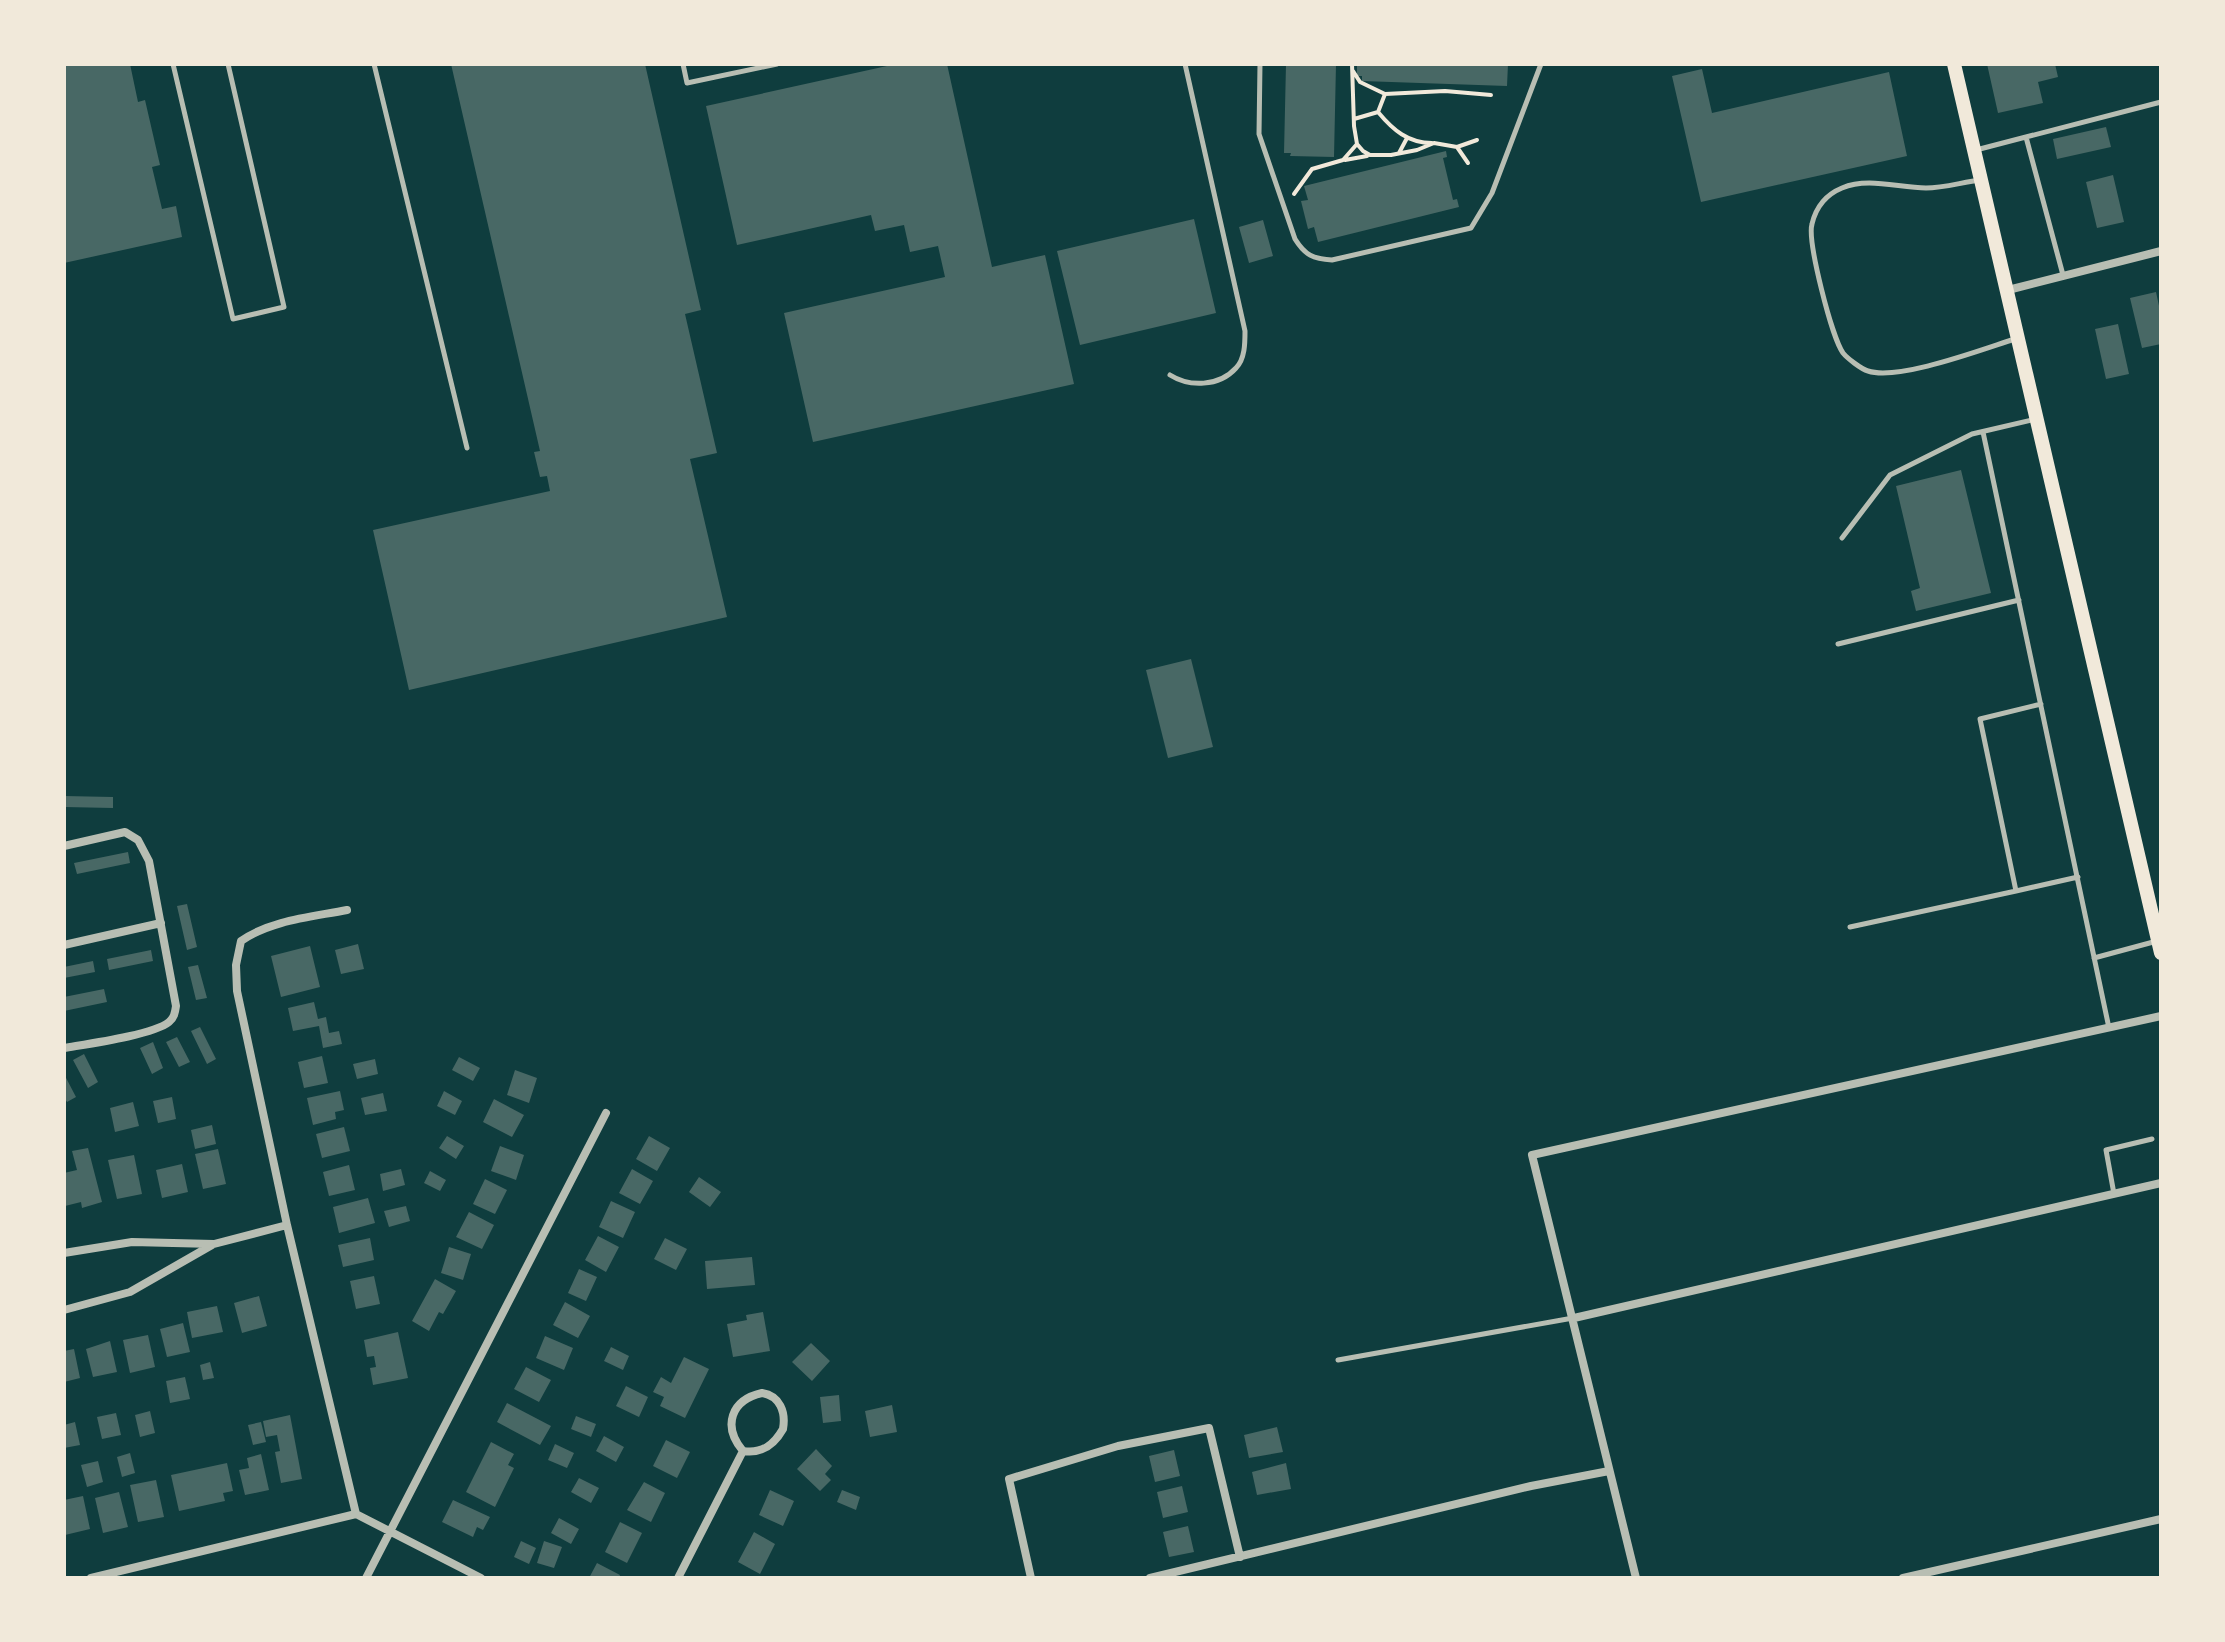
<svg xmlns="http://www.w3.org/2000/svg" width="2225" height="1642" font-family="Rubik,sans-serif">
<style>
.building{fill:#486865}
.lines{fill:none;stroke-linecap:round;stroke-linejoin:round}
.path{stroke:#f1e9da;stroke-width:4}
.service{stroke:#b8beb3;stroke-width:5}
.minor{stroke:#b8beb3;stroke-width:8}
.secondary{stroke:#f1e9da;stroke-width:14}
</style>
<rect width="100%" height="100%" fill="#0f3d3e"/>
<!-- building -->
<path class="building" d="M64,64H130L138,102L145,100L160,165L152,167L162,209L176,206L182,237L64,263Z
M451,64H645L701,310L685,314L717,453L690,459L727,617L409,690L373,530L550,491L547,476L540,477L534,452L540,451Z
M896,64H947L992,267L1045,255L1074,384L813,442L784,313L945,277L938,246L910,252L904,225L875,231L871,215L737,245L706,106Z
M1286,64H1336L1334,157L1290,156L1291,153H1284Z
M1357,64H1508L1507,86L1362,81V76H1357Z
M1987,64H2055L2058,77L2038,82L2043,103L1998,113Z
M1702,69L1712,113L1889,72L1907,156L1701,202L1672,76Z
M2106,127L2111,147L2057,159L2053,139Z
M1446,151L1447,157L1443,158L1453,200L1457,199L1459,207L1318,242L1314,227L1308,229L1301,201L1308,200L1304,186Z
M2113,175L2124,222L2097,228L2086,182Z
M1194,219L1216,313L1080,345L1057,251Z
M1263,220L1273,256L1249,263L1239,227Z
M2156,292L2161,315V344L2142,348L2130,298Z
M2118,324L2129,374L2106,379L2095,329Z
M1961,470L1991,593L1916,611L1911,591L1920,588L1896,486Z
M1191,659L1213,747L1168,758L1146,670Z
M64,796L113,797V808L64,807Z
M128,852L130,863L77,874L74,863Z
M187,904L197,947L187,950L177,906Z
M358,944L364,969L341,974L335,950Z
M310,946L320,987L281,997L271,956Z
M151,950L153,961L109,970L107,959Z
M93,961L95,972L64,978V967Z
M198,965L207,998L196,1000L188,967Z
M104,989L107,1002L64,1011V997Z
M314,1002L318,1019L326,1017L329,1033L339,1031L342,1044L323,1048L319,1026L293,1031L288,1008Z
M200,1027L216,1059L207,1064L191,1031Z
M177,1037L190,1062L179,1067L166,1042Z
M153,1042L163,1068L152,1074L140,1048Z
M84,1054L98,1082L88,1088L73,1060Z
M322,1056L328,1083L304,1088L298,1062Z
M459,1057L480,1068L473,1081L452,1070Z
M375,1059L378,1074L357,1079L353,1064Z
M515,1070L537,1078L529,1103L507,1095Z
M64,1074L76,1097L67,1102L64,1097Z
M340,1091L344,1110L335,1112L336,1119L313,1125L307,1098Z
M444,1091L462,1101L455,1115L437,1106Z
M383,1093L387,1111L365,1115L361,1098Z
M172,1097L176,1119L158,1123L153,1101Z
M494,1099L524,1115L512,1137L483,1122Z
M133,1102L139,1126L115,1132L110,1108Z
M212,1125L216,1144L195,1149L191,1130Z
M344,1127L350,1151L322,1158L316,1134Z
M447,1136L464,1146L456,1159L439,1148Z
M649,1136L670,1148L657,1171L636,1159Z
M500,1146L524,1155L516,1180L491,1171Z
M88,1148L102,1202L82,1208L81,1202L65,1206L64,1173L77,1170L72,1151Z
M218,1149L226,1184L203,1189L195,1154Z
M134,1155L142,1194L117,1199L108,1160Z
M182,1164L188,1192L162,1198L156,1170Z
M349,1165L355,1190L329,1196L323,1172Z
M401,1169L405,1185L383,1191L380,1174Z
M632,1169L653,1181L640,1204L619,1193Z
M430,1171L446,1180L440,1191L424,1183Z
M699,1177L721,1192L710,1207L689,1192Z
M485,1179L507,1190L495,1214L473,1204Z
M368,1198L375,1223L339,1233L333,1207Z
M611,1201L635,1212L623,1238L599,1227Z
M406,1206L410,1221L389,1227L384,1211Z
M469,1212L494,1225L482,1249L456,1237Z
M598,1236L619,1247L606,1272L585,1260Z
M370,1238L374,1260L343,1267L338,1245Z
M665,1238L687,1249L676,1270L654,1259Z
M449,1247L471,1254L463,1280L441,1273Z
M752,1257L755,1285L707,1289L705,1261Z
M579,1269L597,1277L586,1301L568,1293Z
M374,1276L380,1304L356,1309L350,1281Z
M435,1279L456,1291L443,1314L439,1312L429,1331L412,1321Z
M259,1296L267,1326L242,1333L234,1303Z
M565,1302L590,1316L578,1338L553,1325Z
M217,1306L223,1332L192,1338L187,1312Z
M763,1312L770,1351L733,1357L727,1324L747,1320L746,1315Z
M183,1323L190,1352L167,1357L160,1329Z
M398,1332L408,1378L373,1385L370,1368L376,1367L374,1356L367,1357L364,1340Z
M148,1335L155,1367L130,1373L123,1340Z
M545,1336L573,1348L564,1370L536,1358Z
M110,1341L117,1372L93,1377L86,1349Z
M811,1343L830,1361L812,1381L792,1362Z
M611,1347L629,1356L623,1370L604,1361Z
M74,1349L80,1378L64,1382V1351Z
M684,1357L709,1369L685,1418L660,1406L664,1397L653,1392L661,1377L671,1383Z
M210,1362L214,1378L203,1380L200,1365Z
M526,1367L551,1380L539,1402L514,1389Z
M185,1377L190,1399L170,1403L166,1381Z
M626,1386L648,1397L639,1417L616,1406Z
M839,1395L841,1421L823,1423L820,1397Z
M507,1403L551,1426L540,1445L497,1422Z
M892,1405L897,1432L870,1437L865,1411Z
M150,1411L155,1433L140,1437L135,1415Z
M116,1413L121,1435L102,1439L97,1417Z
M290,1415L302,1479L281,1483L275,1452L280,1451L277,1435L266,1437L263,1421Z
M576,1416L596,1424L591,1437L571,1429Z
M75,1422L80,1445L64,1448V1425Z
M261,1422L266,1442L253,1445L248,1425Z
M1277,1427L1283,1452L1249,1458L1244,1435Z
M604,1436L624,1447L616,1462L596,1451Z
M666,1440L690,1452L677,1478L653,1466Z
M491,1442L514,1454L508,1465L514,1468L495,1507L466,1492Z
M555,1444L574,1453L567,1468L548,1460Z
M816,1449L832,1466L825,1474L831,1480L820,1491L797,1469Z
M1174,1450L1180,1476L1155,1482L1149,1456Z
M130,1453L135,1473L122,1477L117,1457Z
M261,1454L269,1490L245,1495L239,1470L249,1468L247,1458Z
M98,1461L103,1482L87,1487L81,1465Z
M227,1463L233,1491L223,1493L225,1501L179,1511L171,1475Z
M1286,1463L1291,1489L1257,1495L1252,1472Z
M579,1478L599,1488L591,1503L571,1492Z
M156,1480L164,1517L138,1522L130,1485Z
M644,1482L665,1493L651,1522L627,1510Z
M1182,1486L1188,1512L1163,1518L1157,1492Z
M770,1490L794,1501L783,1526L759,1515Z
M842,1490L860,1497L856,1510L837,1502Z
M119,1492L128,1527L103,1533L95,1498Z
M83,1496L90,1529L65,1535L64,1500Z
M453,1500L490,1517L483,1530L477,1527L473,1537L442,1522Z
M559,1518L579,1529L571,1544L551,1533Z
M620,1522L642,1533L627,1563L605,1552Z
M1188,1526L1194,1552L1169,1557L1163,1532Z
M754,1532L775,1544L760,1574L738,1562Z
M521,1541L536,1548L529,1564L514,1557Z
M544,1541L562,1547L554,1568L537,1563Z
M597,1563L620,1575L619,1578H589Z"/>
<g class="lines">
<!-- path -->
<path class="path" d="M1352,64L1354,126L1357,144L1363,151L1370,155H1391L1417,150L1434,143L1457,147L1477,140
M1353,71L1360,82L1385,94L1445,91L1491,95
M1378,112C1393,130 1408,143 1432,143
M1378,112L1385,94
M1354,119L1378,112
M1457,147L1468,163
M1399,153L1407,138
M1345,160L1367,156
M1294,194L1312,169L1343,160L1357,144"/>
<!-- service -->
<path class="service" d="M173,64L233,319L284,307L228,64
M374,64L467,448
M683,64L687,83L777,64
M1260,64L1259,134L1295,239C1305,255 1313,259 1332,260L1471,228L1492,193L1541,64
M2026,137L2063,275
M1976,150L2161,102
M1981,180C1963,182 1944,188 1926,188C1899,188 1868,177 1842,188C1825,195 1816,207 1812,224C1807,241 1832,338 1843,353C1847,358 1861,369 1868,371C1899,381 1983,349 2015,339
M1170,375C1189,387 1219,387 1236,368C1245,359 1245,343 1245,331L1185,64
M1983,432L2109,1028
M1842,538L1890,475L1972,434L2036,419
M1838,644L2019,600
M2041,704L1980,719L2016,891L2078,877
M1850,927L2016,891
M2094,958L2157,941
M2114,1194L2106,1150L2152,1139
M1338,1360L1573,1318"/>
<!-- minor -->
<path class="minor" d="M2008,290L2161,251
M64,846L125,832L138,840L149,861L176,1006C175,1013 174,1018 169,1022C153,1035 87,1044 64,1048
M347,910C312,917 271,920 241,941L236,965L237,991L287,1225L356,1514L481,1578
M64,945L161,923
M64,1253L132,1242L214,1244L287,1225
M64,1310L130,1292L212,1245
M1574,1318L2161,1183
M762,1393C780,1396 786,1412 783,1429C774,1445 762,1454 743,1451C722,1426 731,1400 762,1393Z
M91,1578L356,1514
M366,1578L606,1113
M678,1578L743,1451
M1031,1578L1009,1479L1118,1446L1209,1428L1240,1557
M1150,1578L1531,1486L1609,1471
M1636,1578L1532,1155L2161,1016
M1903,1578L2161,1519"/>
<!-- secondary -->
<path class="secondary" d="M1954,64L2161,953"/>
</g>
<!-- border -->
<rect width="2225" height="1642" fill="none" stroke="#f1e9da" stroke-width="132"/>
</svg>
